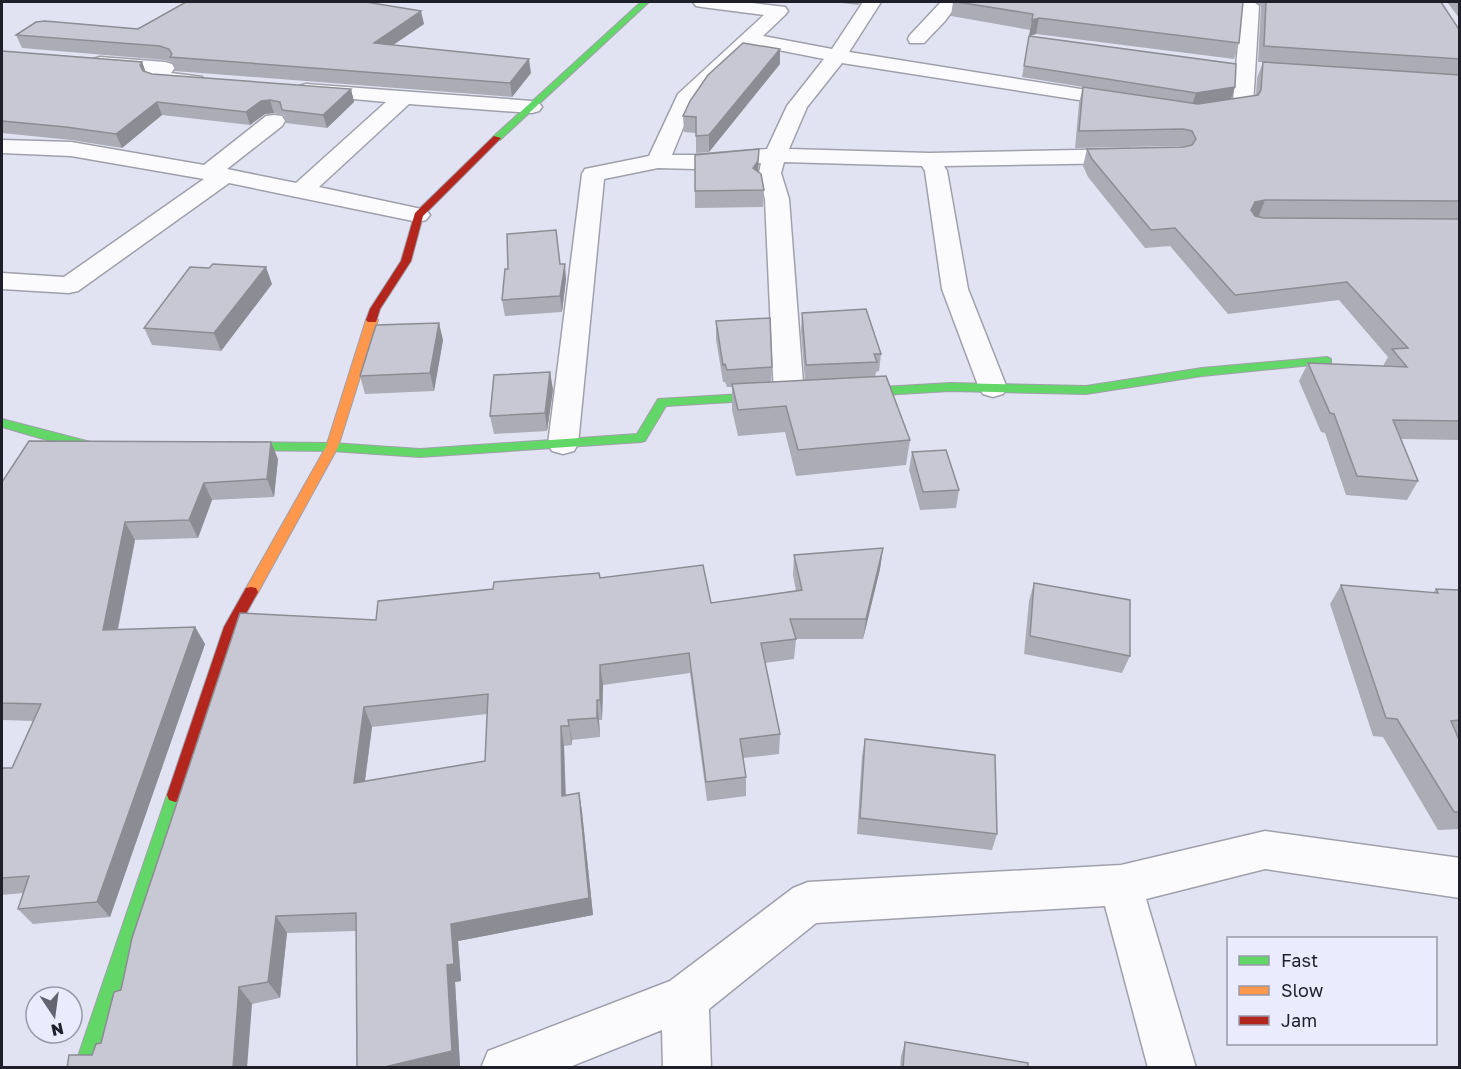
<svg xmlns="http://www.w3.org/2000/svg" width="1461" height="1069" font-family="'Golos Text',sans-serif">
<style>
.lines{fill:none;stroke-linecap:round;stroke-linejoin:round}
.street-casing{stroke:#a0a0ac;stroke-width:3}
.fast-casing{stroke:#a0a0ac;stroke-width:2}
.slow-casing{stroke:#a0a0ac;stroke-width:2}
.jam-casing{stroke:#a0a0ac;stroke-width:2}
.street{fill:#fbfbfd;fill-rule:evenodd}
.fast{fill:#63d668;fill-rule:evenodd}
.slow{fill:#ff974d;fill-rule:evenodd}
.jam{fill:#b3261e;fill-rule:evenodd}
.wall{fill:#acacb6;fill-rule:evenodd}
.shaded-wall{fill:#8c8c94}
.building{fill:#c8c8d4;stroke:#8c8c94;stroke-width:1.5;fill-rule:evenodd}
</style>
<rect width="100%" height="100%" fill="#e2e3f2"/>
<g class="lines">
<defs>
<path id="street" d="M693,2H744L785,7L788,11L785,15L763,36L832,49L863,2H881L849,52L1131,97L1134,101L1131,105L1124,107L842,63L807,107L789,149L929,153L1129,149L1137,151L1140,156L1137,161L1129,163L944,166L947,171L968,289L1007,388L1003,394L993,397L983,394L979,388L942,289L925,171L922,166L784,162L781,173L789,199L804,396L799,403L789,405L779,403L774,396L765,199L759,173L761,163L695,169L658,168L604,179L578,444L574,451L563,454L552,451L548,444L582,174L585,169L649,156L678,94L764,15L702,7L696,6ZM753,45L824,59L787,106L767,149L695,155H672L694,101Z
M941,2H959L945,21L924,43H910L908,39L910,35Z
M1214,2H1254L1259,6L1253,106L1250,110C1235,114 1215,119 1200,115L1197,111L1200,107L1233,101L1241,10L1217,6Z
M100,57L165,62L172,64L175,68L171,73L202,77L205,81L202,85C187,89 165,86 150,82L147,78L151,73L93,67L90,63L93,59Z
M306,84L532,101L539,103L542,107L539,111L532,113L409,104L319,187L426,210L430,215L426,220L418,222L229,183L78,291L69,293L2,289V273L64,277L204,179L71,156L2,153V140L71,142L204,165L266,116L274,115L282,116L285,121L282,126L227,169L296,183L386,102L299,94L296,90L299,86Z
M1265,831L1460,858V898L1265,869L1146,899L1196,1068H1148L1105,906L816,923L709,1009L711,1068H663L662,1030L567,1068H481L488,1051L670,981L793,888L808,882L1121,865Z"/>
<path id="fast" d="M641,2H649L500,140H494V136Z
M1327,357L1331,359V363L1202,376L1086,394L950,391L848,397L842,393L848,389L950,383L1086,386L1202,368Z
M775,392L779,393L781,396L779,399L666,406L645,441L641,442L420,457L332,451L228,450L222,446L228,442L332,443L420,449L637,434L658,399Z
M2,419L98,444H116L122,448C109,462 22,432 2,427Z
M175,788L181,790L183,795L94,1068H74L167,795L169,790Z"/>
<path id="slow" d="M372,317L378,320L338,447L256,596H246L244,592L326,447L366,320Z"/>
<path id="jam" d="M494,136L501,138L423,216L411,261L380,309L376,322H368L366,320L370,309L401,261L415,213Z
M251,587L256,588L258,592L238,628L183,795L181,800L175,802L169,800L167,795L224,627L246,588Z"/>
</defs>
<!-- street casing -->
<use href="#street" class="street-casing"/>
<!-- fast casing -->
<use href="#fast" class="fast-casing"/>
<!-- slow casing -->
<use href="#slow" class="slow-casing"/>
<!-- jam casing -->
<use href="#jam" class="jam-casing"/>
<!-- street -->
<use href="#street" class="street"/>
<!-- fast -->
<use href="#fast" class="fast"/>
<!-- slow -->
<use href="#slow" class="slow"/>
<!-- jam -->
<use href="#jam" class="jam"/>
</g>
<!-- wall -->
<path class="wall" d="M833,2H861L858,5Z
M953,2H1243L1239,43L1234,59L1036,34L1029,36L1030,30L951,16Z
M1256,2H1441L1458,28L1460,29V219L1262,218L1460,219V440L1401,439L1418,481L1407,500L1346,495L1325,433L1321,432L1299,381L1308,363L1383,366L1388,357L1339,300L1228,314L1170,246L1145,248L1088,177L1083,166L1087,149L1183,147L1178,146L1075,148L1079,103L1083,87L1022,77L1029,36L1235,87L1231,99L1256,95L1257,78L1263,62H1258L1261,6Z
M1447,2H1460V19Z
M424,24L393,45L531,73L512,97L175,71L172,62L165,60L22,48L16,35L138,29Z
M780,49V64L709,152L696,153V133L684,132L683,116Z
M2,51L142,62L145,71L152,74L351,89L354,102L327,128L286,123L284,115L274,113L265,114L250,125L162,115L122,148L71,140L2,133Z
M758,172L764,190L763,207L695,208V191Z
M560,264L566,279L562,312L505,316L502,300Z
M272,284L221,351L152,345L144,328Z
M802,313L881,354L879,371L876,372L875,377L910,440L906,465L796,476L785,432L738,436L732,410V387H727L725,382H723L716,339V321L772,367L771,382L805,381L801,331Z
M443,340L434,391L365,394L360,376Z
M550,372L553,390L547,431L494,434L490,416Z
M912,452L959,490L956,508L920,510L909,470Z
M278,459L274,497L212,500L198,538L135,540L118,630L195,627L205,644L110,917L33,924L18,909L23,893L2,895V768H12L34,721L2,720V482Z
M883,548L880,569L863,639H796L794,659L765,663L780,734L779,754L743,758L746,777V796L707,801L690,673L603,685L602,720H599L600,737L572,740V745L564,746L566,795L579,793L582,812L593,915L458,941L461,981L455,982L460,1066L454,1068H357L356,931L287,933L280,998L252,1004L92,1055L101,1043L121,990L376,620L600,578L711,603L796,591L793,575L794,555ZM487,714L485,761L365,781L372,727Z
M1034,583L1130,656L1122,673L1024,654L1029,601Z
M1341,585L1433,593L1436,589L1460,590V737H1457L1460,742V829L1438,830L1383,737L1373,736L1330,604Z
M865,739L997,834L992,850L857,834L862,756Z
M905,1042L1028,1068H900L901,1056Z"/>
<!-- shaded-wall -->
<path class="shaded-wall" d="M421,11L424,24L377,56L374,43Z
M1039,18L1036,34L1029,36L1032,20Z
M780,49V64L709,152V135Z
M529,59L531,73L512,97L510,83Z
M142,62L147,75L140,65Z
M1235,87L1231,99L1192,105L1196,93Z
M351,89L354,102L327,128L323,115Z
M270,100L274,113L265,114L250,125L246,112L261,101Z
M157,102L162,115L122,148L116,134Z
M759,149L758,178L753,168Z
M1265,200L1258,218L1249,220L1251,210L1255,202Z
M565,264L566,279L562,312L560,296Z
M266,267L272,284L221,351L214,333Z
M439,323L443,340L434,391L430,373Z
M550,372L553,390L547,431L545,413Z
M271,442L278,459L274,497L267,479Z
M204,483L212,500L198,538L189,520Z
M125,522L135,540L114,647L103,630Z
M883,548L880,569L863,639L866,619Z
M195,627L205,644L110,917L97,902Z
M600,665L603,685L602,720L600,700Z
M597,700L599,720L600,737L597,718Z
M364,707L372,727L362,802L354,783Z
M568,720L572,740V745L569,726Z
M561,726L564,746L566,815L562,796Z
M579,793L582,812L593,915L458,941L461,981L455,982L460,1066L454,1068H380L447,965L451,924Z
M276,916L287,933L280,998L268,982Z
M239,987L252,1004L247,1068H233Z"/>
<!-- building -->
<path class="building" d="M186,2H366L421,11L374,43L529,59L510,83L170,57L172,54L169,49L160,46L16,35L36,22L45,21L138,29Z
M957,2H1243L1239,43L1039,18L1032,20L1033,14Z
M1266,2H1441L1458,28L1460,29V59L1264,46Z
M1029,36L1236,64L1235,87L1196,93L1024,66Z
M743,43L780,49L709,135L696,136V117L683,116L690,101L708,75Z
M2,51L142,62L140,65L143,71L152,74L351,89L323,115L282,110L280,102L270,100L261,101L246,112L157,102L116,134L66,127L2,121Z
M1263,62L1460,75V201L1265,200L1255,202L1251,210L1255,216L1264,218L1460,219V421L1393,420L1418,481L1357,476L1334,414L1330,413L1308,363L1407,367L1392,349L1408,348L1347,282L1235,295L1175,228L1151,230L1092,159L1087,149L1184,147L1192,145L1196,139L1192,131L1183,129L1079,131L1083,87L1198,104L1258,95L1261,90Z
M759,149L758,161L753,168L761,174L764,190L695,191V155Z
M556,230L560,264H565L560,296L502,300L505,269H508L507,234Z
M213,264L266,267L214,333L144,328L190,267L209,268Z
M866,309L881,354H874L877,362L806,365L802,313Z
M770,318L772,367L727,370L725,364L723,365L716,321Z
M439,323L430,373L360,376L376,325Z
M550,372L545,413L490,416L494,375Z
M886,376L910,440L798,450L786,406L738,410L732,384Z
M29,441L271,442L267,479L204,483L189,520L125,522L103,630L195,627L97,902L18,909L29,876L2,878V768H12L41,704L2,703V482Z
M946,450L959,490L923,492L912,452Z
M883,548L866,619H790L796,639L761,643L780,734L740,739L746,777L706,782L689,653L600,665V700H597V718L568,720L569,726H561L562,796L579,793L589,898L451,924L454,964L447,965L452,1051L380,1068H357L356,913L276,916L268,982L239,987L233,1068H67L69,1055H92L96,1044L101,1043L114,992L121,990L132,938L240,613L376,620L378,601L493,589L494,582L599,573L600,578L703,565L711,603L802,590L794,555ZM488,694L485,761L354,783L364,707Z
M1034,583L1130,600V656L1030,636Z
M1341,585L1438,593L1436,589L1460,590V720L1451,721L1460,742V812H1454L1397,719L1386,718Z
M865,739L995,755L997,834L860,818Z
M905,1042L1028,1063V1068H903Z"/>
<!-- border -->
<rect width="1461" height="1069" fill="none" stroke="#1f1f29" stroke-width="6"/>
<!-- legend -->
<rect x="1227" y="937" width="210" height="108" fill="#eaebfc" stroke="#9999a8" stroke-width="1.5"/>
<rect x="1239" y="956" width="30" height="9" fill="#63d668" stroke="#9999a8" stroke-width="1.5"/>
<text x="1281" y="967" font-size="18" fill="#1f1f29">Fast</text>
<rect x="1239" y="986" width="30" height="9" fill="#ff974d" stroke="#9999a8" stroke-width="1.5"/>
<text x="1281" y="997" font-size="18" fill="#1f1f29">Slow</text>
<rect x="1239" y="1016" width="30" height="9" fill="#b3261e" stroke="#9999a8" stroke-width="1.5"/>
<text x="1281" y="1027" font-size="18" fill="#1f1f29">Jam</text>
<!-- north arrow -->
<g transform="translate(54 1015) rotate(167)"><circle r="28" fill="#eaebfc" stroke="#9999a8" stroke-width="1.5"/>
<path d="M0-4.5L10 22L0 15L-10 22Z" fill="#63646f"/>
<text y="-9" font-size="16" font-weight="bold" text-anchor="middle" fill="#1f1f29">N</text>
</g>
</svg>
